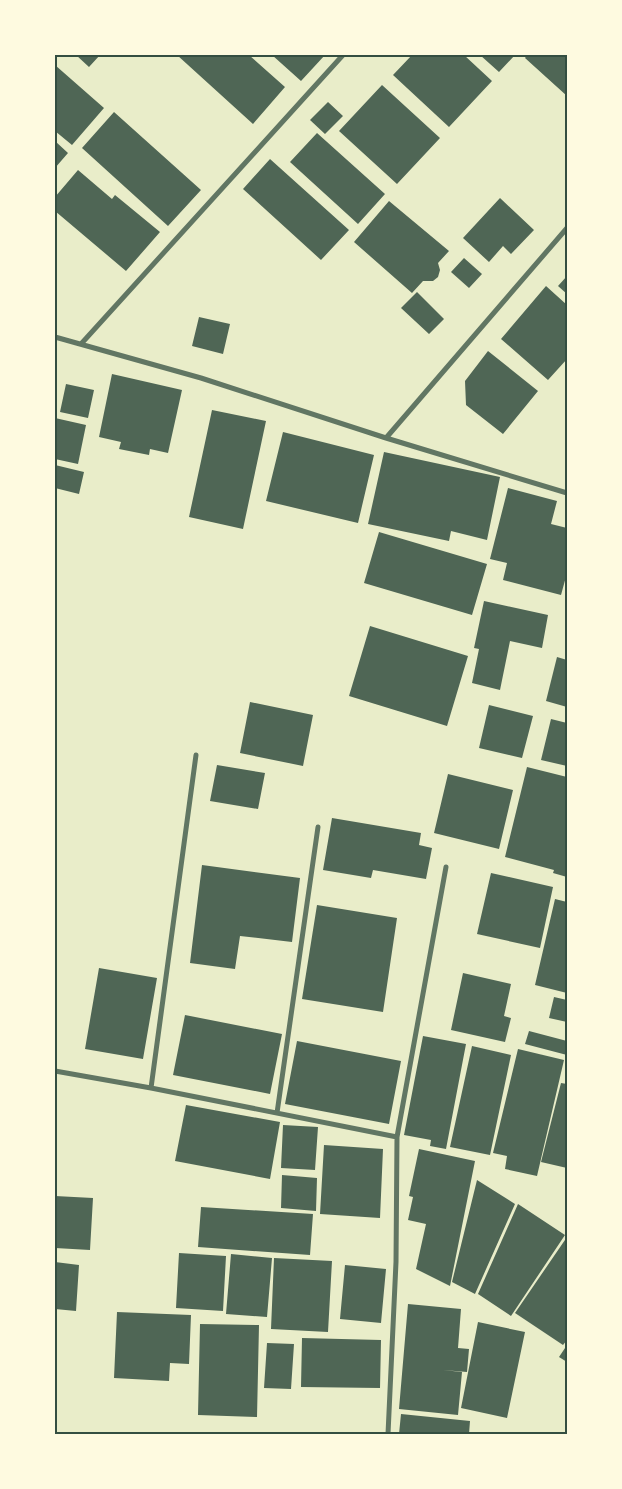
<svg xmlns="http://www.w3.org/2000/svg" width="622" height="1489" font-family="Georgia,serif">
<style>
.building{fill:#4f6655}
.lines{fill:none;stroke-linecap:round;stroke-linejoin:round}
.minor{stroke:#617663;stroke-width:5}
.neatline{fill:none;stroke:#344e41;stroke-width:2}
</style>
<rect width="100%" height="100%" fill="#e9edc9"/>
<!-- building -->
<path class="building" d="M76,55H100L89,67Z
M177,55H249L285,87L253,124Z
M272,55H325L301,81Z
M412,55H464L492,81L449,127L393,75Z
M480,55H515L499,72Z
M527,55H567V96L525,58Z
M55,65L104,108L72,145L55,131Z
M382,85L440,138L397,184L339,131Z
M328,102L343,116L325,134L310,120Z
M114,112L201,190L168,226L82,148Z
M317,133L385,194L358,224L290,162Z
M55,141L68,153L55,168Z
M270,159L349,230L321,260L243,189Z
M78,170L112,199L115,195L160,232L126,271L55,211V197Z
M500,198L534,230L511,254L503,246L489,262L463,238Z
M389,201L449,251L438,263L440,270L438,277L433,281H423L412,293L354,242Z
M464,258L482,274L469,288L451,272Z
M567,276V294L558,286Z
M546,286L567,305V359L548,380L501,339Z
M417,292L444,319L429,334L401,308Z
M199,317L230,324L223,354L192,346Z
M488,351L538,391L503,434L466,405L465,381Z
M112,374L182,390L168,453L150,449L149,455L119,449L121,442L99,437Z
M66,384L94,390L88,418L60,412Z
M212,410L266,421L243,529L189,517Z
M55,418L86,425L78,464L55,459Z
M283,432L374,455L358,523L266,501Z
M384,452L500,477L487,540L451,531L449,541L368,524Z
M55,465L84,472L79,494L55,488Z
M508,488L557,501L551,524L567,528V573L561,595L503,580L507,563L490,559Z
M379,532L487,564L472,615L364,583Z
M484,601L548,615L542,648L510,641L500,690L472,683L479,649L474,648Z
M370,626L468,656L447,726L349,696Z
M557,657L567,660V707L546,701Z
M250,702L313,715L303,766L240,753Z
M489,705L533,716L522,758L479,748Z
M551,719L567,723V766L541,760Z
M217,765L265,773L258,809L210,801Z
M527,767L567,777V877L553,873L554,870L505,857Z
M448,774L513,790L499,849L434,833Z
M332,818L421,833L419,845L432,848L426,879L373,870L371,878L323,870Z
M202,865L300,878L292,942L240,936L235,969L190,963Z
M491,873L553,887L540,948L477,934Z
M555,899L567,902V993L535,985Z
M317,905L397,918L383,1012L302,999Z
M99,968L157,978L143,1059L85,1049Z
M463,973L511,984L504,1016L511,1018L505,1042L451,1030Z
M554,997L567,1000V1022L549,1018Z
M185,1015L282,1034L270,1094L173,1075Z
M529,1031L567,1041V1055L525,1044Z
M423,1036L466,1044L446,1149L430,1146L431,1140L404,1135Z
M297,1041L401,1061L389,1124L285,1104Z
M472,1046L511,1055L490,1155L450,1147Z
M518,1049L564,1060L537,1176L505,1169L507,1156L493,1153Z
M561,1083L567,1084V1168L541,1162Z
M186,1105L280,1122L270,1179L175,1161Z
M283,1125L318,1127L315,1170L281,1168Z
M324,1145L383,1149L380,1218L320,1214Z
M419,1149L475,1161L450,1286L416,1269L426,1224L408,1220L413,1197L409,1196Z
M282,1175L317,1178L316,1211L281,1208Z
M477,1180L515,1204L475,1294L452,1282Z
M55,1196L93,1198L90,1250L55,1248Z
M518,1204L565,1235L511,1316L478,1294Z
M201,1207L313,1214L310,1255L198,1247Z
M567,1237V1340L563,1345L515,1313Z
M179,1253L226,1256L223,1311L176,1308Z
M231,1254L272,1258L267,1317L226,1314Z
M274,1258L332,1261L328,1332L271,1329Z
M55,1262L79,1265L76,1311L55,1309Z
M345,1265L386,1269L381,1323L340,1319Z
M408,1304L461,1309L458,1348L469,1349L467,1372L443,1370L462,1372L458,1415L399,1409Z
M117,1312L191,1315L189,1364L170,1363L169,1381L114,1378Z
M478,1322L525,1332L507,1418L461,1408Z
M200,1324L259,1325L257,1417L198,1415Z
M302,1338L381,1340L380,1388L301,1387Z
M267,1343L294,1344L291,1389L264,1388Z
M567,1345V1362L559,1357Z
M401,1414L470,1421L469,1434H399Z"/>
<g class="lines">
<!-- minor -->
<path class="minor" d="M55,337L201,378L386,438L567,493
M81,344L343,55
M386,438L567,228
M55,1071L151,1088L397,1137L396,1262L388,1434
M151,1088L196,755
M277,1113L318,827
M397,1137L446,867"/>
</g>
<!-- border -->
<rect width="622" height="1489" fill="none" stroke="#fefae0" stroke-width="112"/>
<rect x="56" y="56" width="510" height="1377" class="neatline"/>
</svg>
